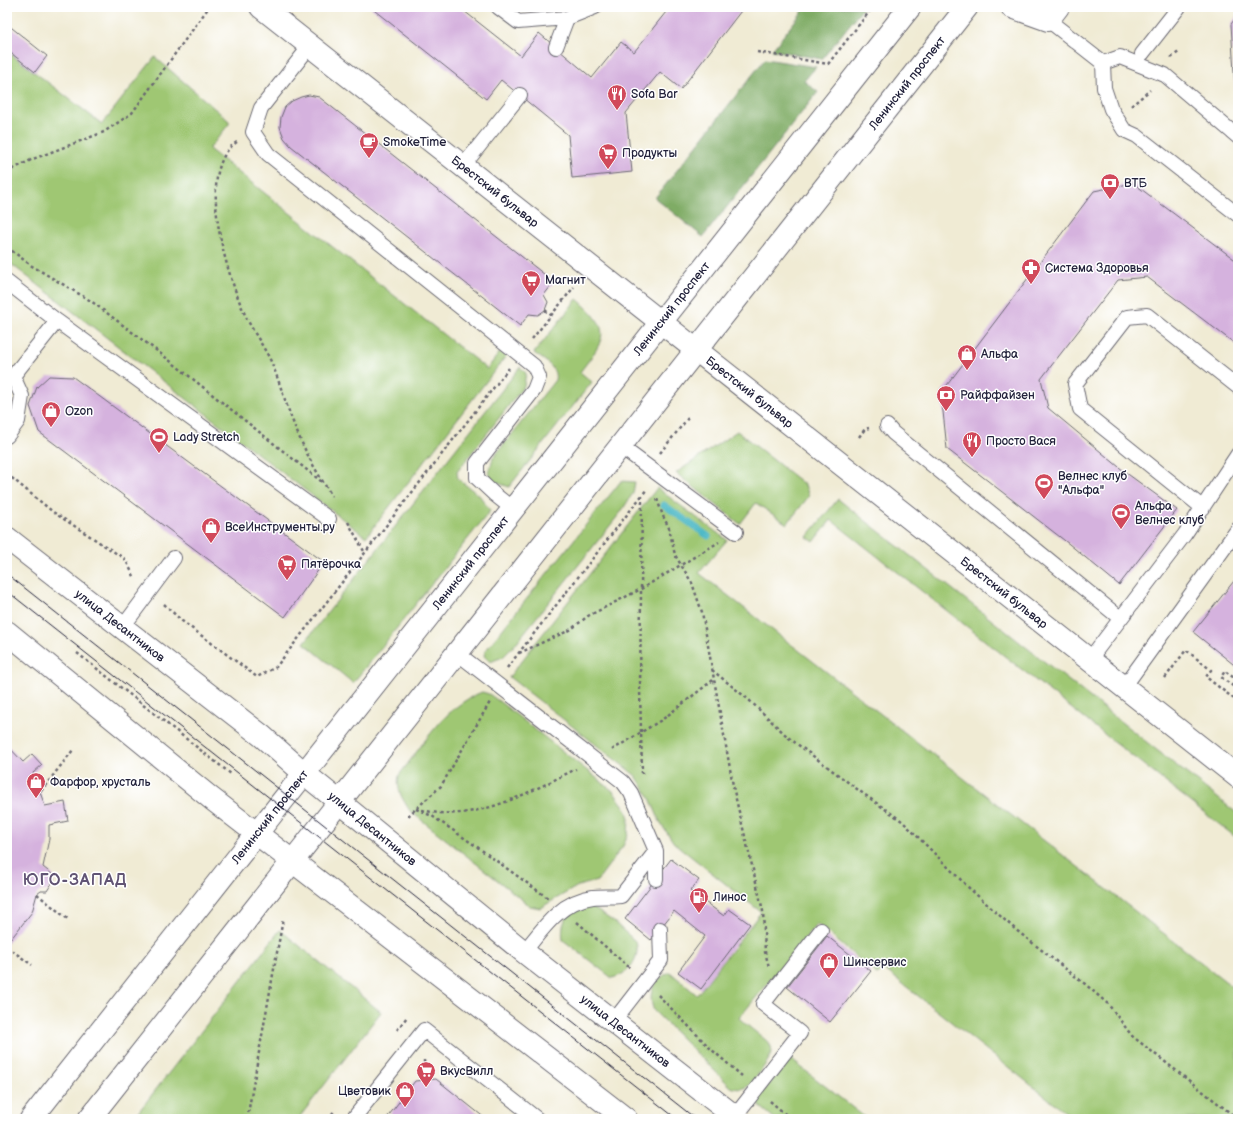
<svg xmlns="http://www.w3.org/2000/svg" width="1245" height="1126" font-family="'Balsamiq Sans',sans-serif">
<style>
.green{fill:#9fc773;stroke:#607457}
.forest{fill:#7fac65;stroke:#506750}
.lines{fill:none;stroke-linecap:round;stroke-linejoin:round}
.stream{stroke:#4ab7c5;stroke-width:7}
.building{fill:#d5b2de}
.lane-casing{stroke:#6a6871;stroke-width:16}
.street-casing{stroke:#6a6871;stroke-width:24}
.secondary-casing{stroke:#6a6871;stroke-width:24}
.path{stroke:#6a6871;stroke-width:2.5;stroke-dasharray:3 3;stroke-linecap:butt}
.lane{stroke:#fff;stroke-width:14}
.street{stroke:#fff;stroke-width:22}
.secondary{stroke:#fff;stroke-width:22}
.tram{stroke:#22223b;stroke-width:1}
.labels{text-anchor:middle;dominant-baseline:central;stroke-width:3;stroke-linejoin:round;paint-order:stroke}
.street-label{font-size:12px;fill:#22223b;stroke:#fff}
.poi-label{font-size:12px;fill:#22223b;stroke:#fff;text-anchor:start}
.district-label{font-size:16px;font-weight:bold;letter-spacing:1px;fill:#615474;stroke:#fff}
</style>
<rect width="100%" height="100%" fill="#fff"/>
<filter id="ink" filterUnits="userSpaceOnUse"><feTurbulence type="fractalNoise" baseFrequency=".025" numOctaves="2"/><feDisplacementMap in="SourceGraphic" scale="8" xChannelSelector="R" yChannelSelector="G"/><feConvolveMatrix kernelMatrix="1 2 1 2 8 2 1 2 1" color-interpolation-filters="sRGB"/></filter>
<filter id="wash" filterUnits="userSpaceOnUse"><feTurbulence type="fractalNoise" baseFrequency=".012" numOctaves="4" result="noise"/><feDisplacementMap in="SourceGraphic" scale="16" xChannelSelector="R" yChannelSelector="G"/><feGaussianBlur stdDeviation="0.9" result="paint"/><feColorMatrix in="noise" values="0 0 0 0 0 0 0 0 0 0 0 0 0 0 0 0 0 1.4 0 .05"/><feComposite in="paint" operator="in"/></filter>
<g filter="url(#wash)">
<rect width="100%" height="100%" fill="#f0ebd4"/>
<!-- green -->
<path class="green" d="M7,51L102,124L155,57L229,121V124L209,149L487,369L500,352L506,356L366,537L7,261Z
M577,299C613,330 606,338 580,372L592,382L509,487L493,481L489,473L493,458L555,380C558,367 543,360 534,353Z
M520,367L526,373L524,386L457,472L458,479L480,496L490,511L353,683L304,643Z
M737,431L805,485L809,496L787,524L756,503L740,524L676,473Z
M621,481L635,482L633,493L621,512L512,648L503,657L490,662L484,656L485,651Z
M657,488L727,540L699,573L1238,991V1119H1074L884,969L878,975L817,924L739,1018C775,1051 785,1040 750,1085C743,1089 738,1090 731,1087L654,1011C647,993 653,980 670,972L697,995L761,912L674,843L661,824L650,798L636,776L509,677Z
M838,499L1238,814V839L831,520L814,542L807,537Z
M482,692L489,694L500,702L613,791L626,809L629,818L628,835L623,846L597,881L578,886L540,908L530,906L410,811C402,798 396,790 399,775C423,745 445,706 482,692Z
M589,905L614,922L636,942C641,958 628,975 612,978L563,940C560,918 569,912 589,905Z
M280,930L381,1012L298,1119H133Z
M790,1059L797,1064L867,1119H775L762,1108L759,1104L760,1095Z"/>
<!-- forest -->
<path class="forest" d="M806,7H864L822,59L772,50Z
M765,59L816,67L804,81L818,92L703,237L655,198Z"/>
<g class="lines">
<!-- stream -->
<path class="stream" d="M664,505L708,536"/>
</g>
<g id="blocks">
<!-- building -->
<path class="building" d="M370,7H459L521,56L539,33L592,78L621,42L634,52L670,7H744L681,89L660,72L626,113L632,172L572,178L568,135L501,80L486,99Z
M1238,15V91L1235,89L1231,24Z
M7,24L47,56L35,72L7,50Z
M309,95L319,97L554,282L544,295L548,302L545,310L538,315L529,314L520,326L291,146L284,138L280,127L281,117L285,107L292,101L301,97Z
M1133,183L1238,262V346L1147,277L1118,280L1041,379L1048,408L1125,472L1177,510L1119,585L1069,544L947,449L941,393L1094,191Z
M49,376L73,377L324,562L285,617L39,432L30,406L37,387Z
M1238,576V668L1193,632Z
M7,745L23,762L32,754L42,765L33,773L45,806L65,802L68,821L49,825V839L43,867L53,875L54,880L47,891H41L37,894L32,912L7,944L9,831L7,823Z
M671,859L699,880L690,891L724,916L729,909L750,924L701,989L678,972L705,936L674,911L651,940L625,919Z
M827,936L871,971L830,1022L787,987Z
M436,1079L486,1119H386L415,1081Z"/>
</g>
</g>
<g filter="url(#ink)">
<use href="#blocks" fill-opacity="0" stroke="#6a6871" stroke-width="1"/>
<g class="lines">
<defs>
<path id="lane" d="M498,7L518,22L567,18L595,7
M1048,20L1103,63L1104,88L1111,109L1124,130L1137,136L1238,215
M310,46L261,108L253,132L268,154L534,366L539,377L534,390L477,463V478L494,494L513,509
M556,47L567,18
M1142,54L1179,7
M1103,63L1120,57L1165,75L1238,137
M463,166L520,95
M7,282L57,321
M887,426L893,433L1120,618
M7,436L18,421L22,396L13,376L57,321L329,519
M620,446L736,532
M1203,508L1080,409L1075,384L1127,317L1147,315L1238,387
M122,628L174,558
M457,653L623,782L631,793L656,851V879
M1089,660L1185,534L1238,454
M1124,687L1238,529
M524,952C543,928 561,901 593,897C602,896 611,897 621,896L656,851
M613,1022L661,960L660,929
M735,1116L800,1033L763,1004L821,930
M353,1119L424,1030L537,1119"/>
<g id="street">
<path id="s1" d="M261,7L1238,777"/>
<path d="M1012,7L1048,20L1058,7"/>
</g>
<g id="secondary">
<path id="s2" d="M7,538L262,736L305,774L524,952L738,1119"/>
<path d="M7,632L212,799L626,1119"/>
<path id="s3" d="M31,1119L910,7"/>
<path id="s4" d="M89,1119L967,7"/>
</g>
</defs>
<!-- lane casing -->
<use href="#lane" class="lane-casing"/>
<!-- street casing -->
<use href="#street" class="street-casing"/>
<!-- secondary casing -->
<use href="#secondary" class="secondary-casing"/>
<!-- path -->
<path class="path" d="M757,52L828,64L873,7
M1171,58L1180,51
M1131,106L1150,90
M237,142C194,169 227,274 243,310C251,330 265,347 273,366C283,392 290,418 302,443C310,461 321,479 332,496
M7,172L33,159L104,132L132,113L209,7
M7,247L32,266L91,301L169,360L322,482
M545,310L551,315
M532,339L574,287
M859,437L865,429L869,428
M660,453L688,418
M7,474L53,512L125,559L135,578
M657,499L663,516L669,528L675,555L692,583L702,612L734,791L763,911L765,952L769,967
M348,522L365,553
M164,604L182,621L257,677L276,667L509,368
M77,653L231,774
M519,653L570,630L588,616L641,589L719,542
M507,668L647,489
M712,670L749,700L789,738L861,792L902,821L970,889L1016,930L1085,984L1108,1004L1132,1036L1238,1119
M1165,678L1186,650L1211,670L1206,677L1238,702
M1238,681L1225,671L1221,677L1238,690
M612,750L663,719L713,680
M642,774L640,689L642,496
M41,791L73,750
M416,809L432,816L473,844L548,898
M422,810C476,824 529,792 576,769
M408,816L441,786L490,702
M37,894L69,920
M577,922L630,968
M7,947L32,965
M658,995L712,1050L742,1076
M397,1030L407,1017
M424,1060L425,1080
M770,1101L791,1119
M247,1119L283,919
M328,1119L335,1110"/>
<!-- lane -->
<use href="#lane" class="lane"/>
<!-- street -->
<use href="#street" class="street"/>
<!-- secondary -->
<use href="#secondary" class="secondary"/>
<!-- tram -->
<path class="tram" d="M7,574L696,1119
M7,591L677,1119"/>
</g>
</g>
<!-- icons -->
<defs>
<symbol id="restaurant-pin" viewBox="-11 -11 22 30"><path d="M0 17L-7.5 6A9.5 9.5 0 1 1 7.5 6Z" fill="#d1495b" stroke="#fff"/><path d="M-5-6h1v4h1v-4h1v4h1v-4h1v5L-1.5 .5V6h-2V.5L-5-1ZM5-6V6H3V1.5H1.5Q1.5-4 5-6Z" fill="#fff"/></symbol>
<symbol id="cafe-pin" viewBox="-11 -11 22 30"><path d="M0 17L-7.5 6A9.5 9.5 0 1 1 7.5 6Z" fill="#d1495b" stroke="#fff"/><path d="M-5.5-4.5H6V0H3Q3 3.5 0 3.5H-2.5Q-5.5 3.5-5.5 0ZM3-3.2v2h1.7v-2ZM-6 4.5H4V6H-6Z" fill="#fff"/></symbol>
<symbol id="supermarket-pin" viewBox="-11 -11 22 30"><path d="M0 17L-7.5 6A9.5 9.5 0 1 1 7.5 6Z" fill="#d1495b" stroke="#fff"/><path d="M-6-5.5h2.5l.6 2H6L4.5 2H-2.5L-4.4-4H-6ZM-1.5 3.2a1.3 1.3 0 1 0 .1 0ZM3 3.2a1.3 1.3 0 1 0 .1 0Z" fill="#fff"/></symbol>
<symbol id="bank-pin" viewBox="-11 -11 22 30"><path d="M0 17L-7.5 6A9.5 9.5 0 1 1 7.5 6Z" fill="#d1495b" stroke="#fff"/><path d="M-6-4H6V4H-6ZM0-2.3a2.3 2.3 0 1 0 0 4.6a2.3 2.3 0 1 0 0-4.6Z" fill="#fff"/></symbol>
<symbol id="pharmacy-pin" viewBox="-11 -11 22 30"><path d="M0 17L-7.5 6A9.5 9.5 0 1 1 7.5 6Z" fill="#d1495b" stroke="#fff"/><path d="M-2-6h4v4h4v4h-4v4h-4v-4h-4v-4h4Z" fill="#fff"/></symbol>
<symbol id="shop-pin" viewBox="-11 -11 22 30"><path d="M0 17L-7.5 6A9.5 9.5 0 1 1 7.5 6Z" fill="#d1495b" stroke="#fff"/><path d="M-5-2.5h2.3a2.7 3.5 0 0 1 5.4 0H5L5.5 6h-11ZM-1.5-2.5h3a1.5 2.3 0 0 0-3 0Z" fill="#fff"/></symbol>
<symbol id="stadium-pin" viewBox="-11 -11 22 30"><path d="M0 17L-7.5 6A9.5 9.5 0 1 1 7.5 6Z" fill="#d1495b" stroke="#fff"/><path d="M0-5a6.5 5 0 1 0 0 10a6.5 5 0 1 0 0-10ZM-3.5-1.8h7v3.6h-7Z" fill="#fff"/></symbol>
<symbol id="fuel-pin" viewBox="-11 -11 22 30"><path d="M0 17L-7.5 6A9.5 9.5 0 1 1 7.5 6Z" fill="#d1495b" stroke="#fff"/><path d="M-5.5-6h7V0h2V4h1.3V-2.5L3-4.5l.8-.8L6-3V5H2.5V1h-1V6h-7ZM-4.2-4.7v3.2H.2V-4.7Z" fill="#fff"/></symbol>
</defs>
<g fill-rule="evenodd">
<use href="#restaurant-pin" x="606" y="83" width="22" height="30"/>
<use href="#cafe-pin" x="358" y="131" width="22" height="30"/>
<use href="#supermarket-pin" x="597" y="142" width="22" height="30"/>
<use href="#bank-pin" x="1099" y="172" width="22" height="30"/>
<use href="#pharmacy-pin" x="1020" y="257" width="22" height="30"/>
<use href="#supermarket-pin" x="520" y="269" width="22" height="30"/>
<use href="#shop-pin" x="956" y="343" width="22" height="30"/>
<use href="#bank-pin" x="935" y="384" width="22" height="30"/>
<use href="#shop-pin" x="40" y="400" width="22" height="30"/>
<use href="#stadium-pin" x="148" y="426" width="22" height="30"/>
<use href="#restaurant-pin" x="961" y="430" width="22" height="30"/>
<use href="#stadium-pin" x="1033" y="472" width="22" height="30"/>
<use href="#stadium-pin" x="1110" y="502" width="22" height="30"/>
<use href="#shop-pin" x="200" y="516" width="22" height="30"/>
<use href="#supermarket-pin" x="276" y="553" width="22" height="30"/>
<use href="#shop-pin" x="25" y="771" width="22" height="30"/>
<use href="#fuel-pin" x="688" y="886" width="22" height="30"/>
<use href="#shop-pin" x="818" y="951" width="22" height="30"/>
<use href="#supermarket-pin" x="415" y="1060" width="22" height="30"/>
<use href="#shop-pin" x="394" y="1080" width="22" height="30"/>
</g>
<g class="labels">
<!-- street labels -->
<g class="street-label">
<text stroke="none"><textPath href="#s4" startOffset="1320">Ленинский проспект</textPath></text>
<text stroke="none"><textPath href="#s1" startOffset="298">Брестский бульвар</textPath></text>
<text stroke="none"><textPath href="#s3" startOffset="1033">Ленинский проспект</textPath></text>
<text stroke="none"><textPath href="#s1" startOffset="622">Брестский бульвар</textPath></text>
<text stroke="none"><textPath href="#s3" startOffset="709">Ленинский проспект</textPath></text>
<text stroke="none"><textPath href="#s1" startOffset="946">Брестский бульвар</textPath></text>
<text stroke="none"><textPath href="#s2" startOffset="143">улица Десантников</textPath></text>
<text stroke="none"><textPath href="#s3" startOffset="385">Ленинский проспект</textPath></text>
<text stroke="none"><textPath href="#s2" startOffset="467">улица Десантников</textPath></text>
<text stroke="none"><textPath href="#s2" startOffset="791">улица Десантников</textPath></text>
</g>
<!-- poi labels -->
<g class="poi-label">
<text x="631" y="94">Sofa Bar</text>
<text x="383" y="142">SmokeTime</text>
<text x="622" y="153">Продукты</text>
<text x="1124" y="183">ВТБ</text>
<text x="1045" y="268">Система Здоровья</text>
<text x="545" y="280">Магнит</text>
<text x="981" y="354">Альфа</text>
<text x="960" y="395">Райффайзен</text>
<text x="65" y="411">Ozon</text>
<text x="173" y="437">Lady Stretch</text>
<text x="986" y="441">Просто Вася</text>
<text x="1058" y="476">Велнес клуб<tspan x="1058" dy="14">"Альфа"</tspan></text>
<text x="1135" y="506">Альфа<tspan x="1135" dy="14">Велнес клуб</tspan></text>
<text x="225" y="527">ВсеИнструменты.ру</text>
<text x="301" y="564">Пятёрочка</text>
<text x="50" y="782">Фарфор, хрусталь</text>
<text x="713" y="897">Линос</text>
<text x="843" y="962">Шинсервис</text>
<text x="440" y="1071">ВкусВилл</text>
<text x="391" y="1091" text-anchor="end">Цветовик</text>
</g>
<!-- district labels -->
<g class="district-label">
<text x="75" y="880">ЮГО-ЗАПАД</text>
</g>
</g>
<!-- margin -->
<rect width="1245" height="1126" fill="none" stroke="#fff" stroke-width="24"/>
</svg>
